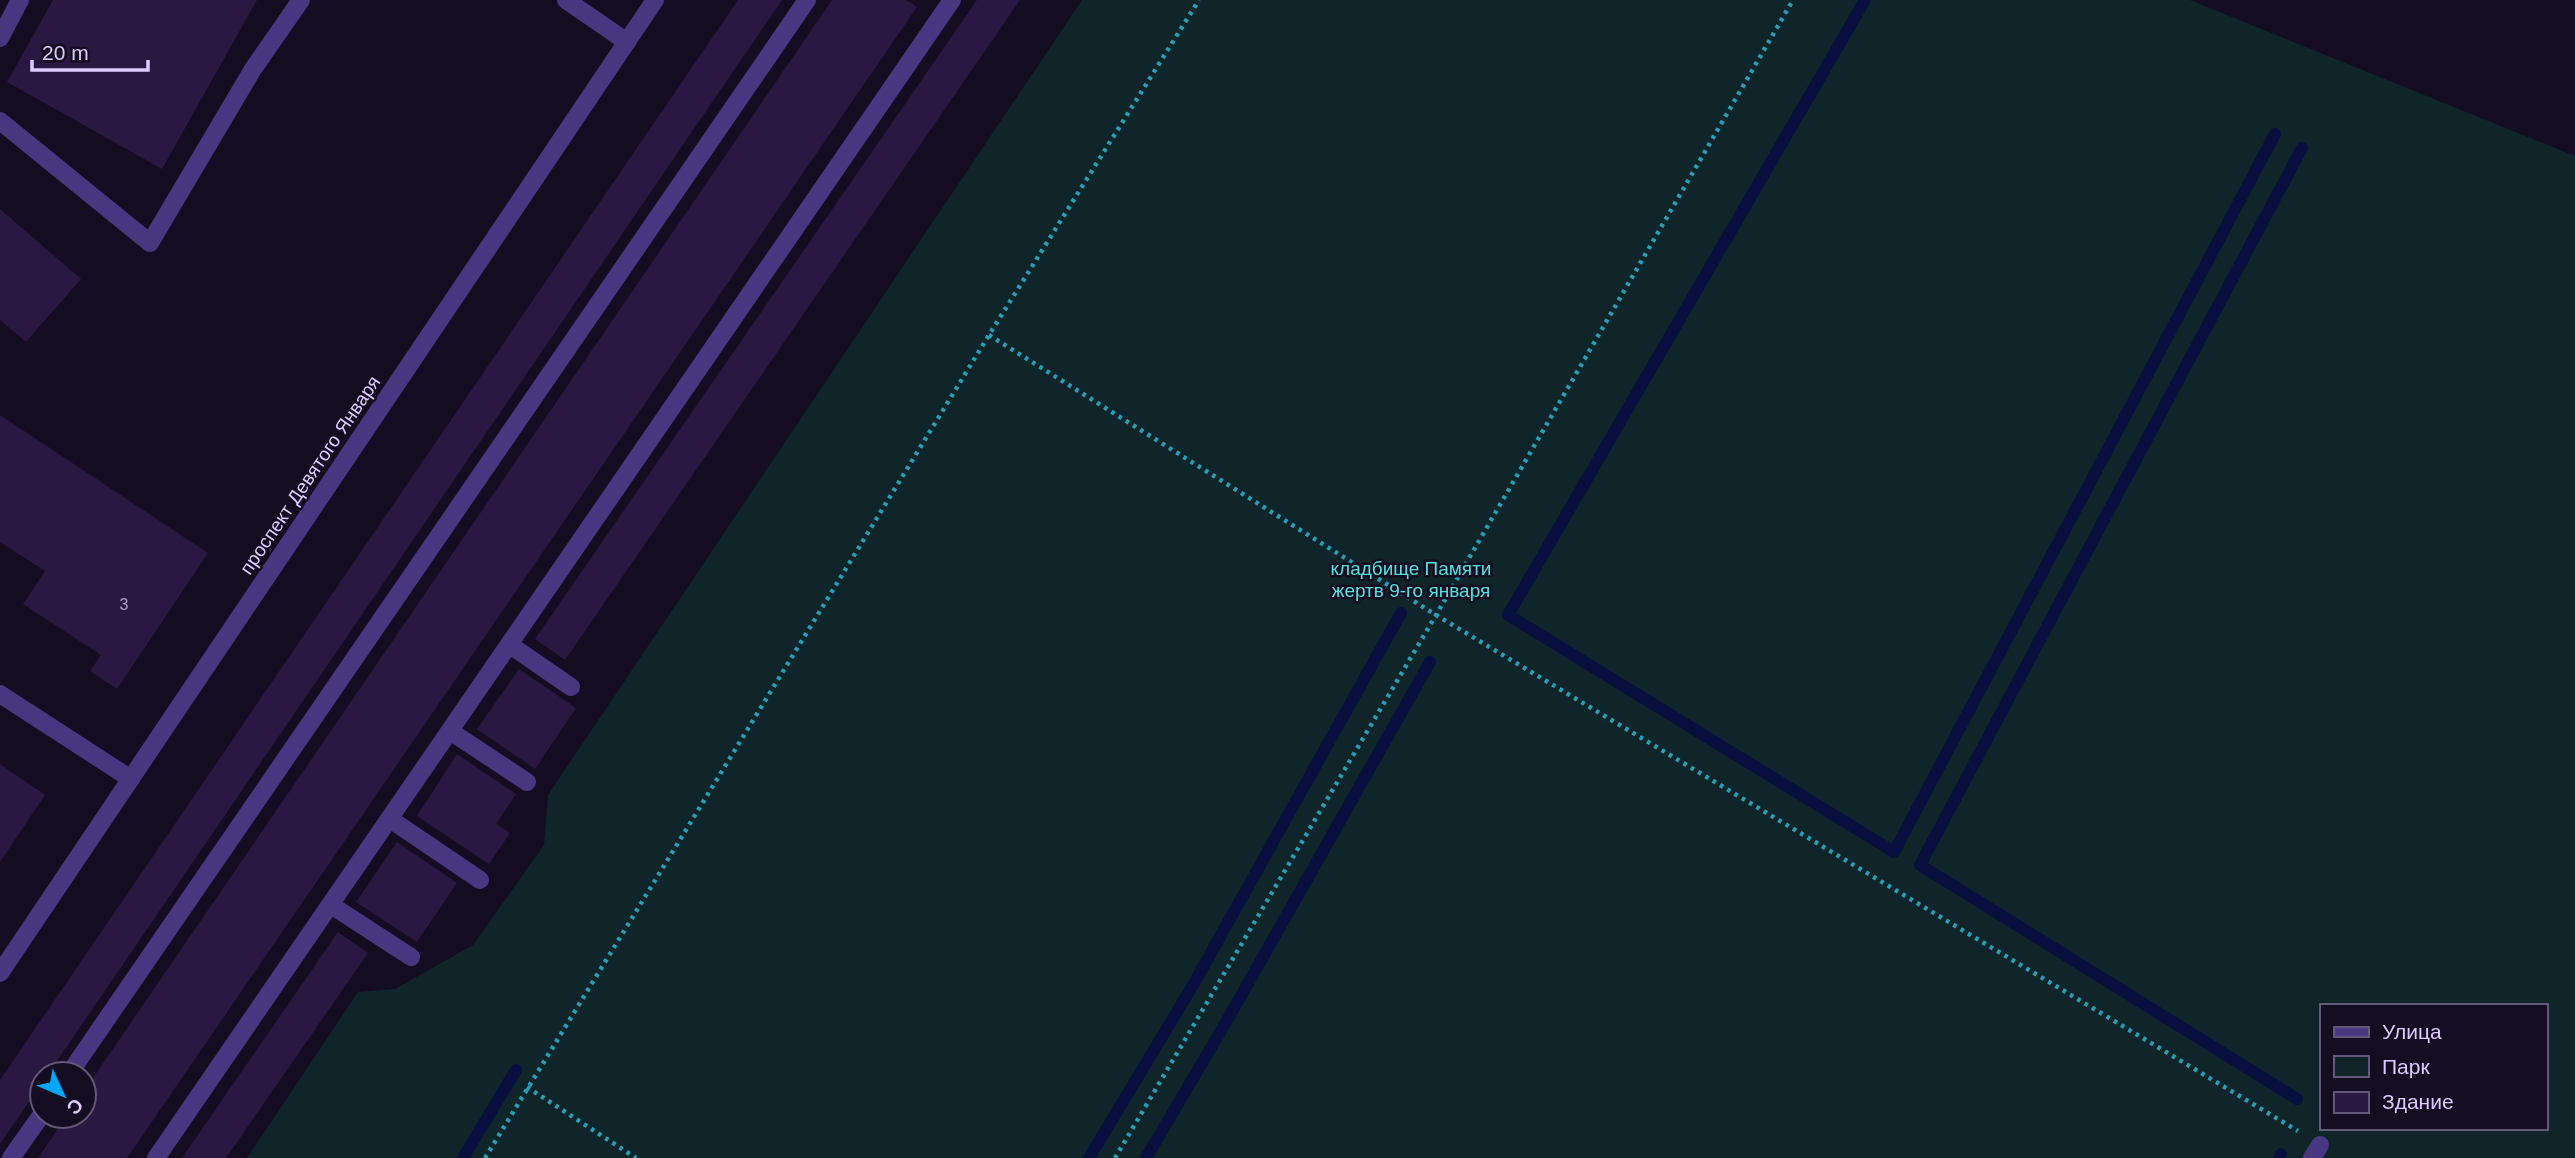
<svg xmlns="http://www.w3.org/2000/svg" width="2575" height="1158" font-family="Helvetica,sans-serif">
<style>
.green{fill:#0f252a;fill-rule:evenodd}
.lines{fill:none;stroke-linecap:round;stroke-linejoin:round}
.stream{stroke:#080f3e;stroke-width:12}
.building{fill:#2a1842}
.path{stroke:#2a9eb5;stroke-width:4.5;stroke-dasharray:3.5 5;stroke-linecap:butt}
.service{stroke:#493681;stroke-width:18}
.tertiary{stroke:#493681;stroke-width:18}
.labels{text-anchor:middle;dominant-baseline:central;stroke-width:5;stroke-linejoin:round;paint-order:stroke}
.number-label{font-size:16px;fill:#b09ed0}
.street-label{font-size:19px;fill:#ddcbff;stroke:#140c20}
.park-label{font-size:19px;fill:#54e2de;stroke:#140c20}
</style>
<rect width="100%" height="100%" fill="#140c20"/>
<!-- green -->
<path class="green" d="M1082,0H2190L2575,156V1158H247L358,992L395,989L473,945L544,845L548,795ZM2321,1006H2545V1128H2321Z"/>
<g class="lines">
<!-- stream -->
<path class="stream" d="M1865,0L1508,615L1894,852L2275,134
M2297,1099L1920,865L2302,148
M463,1158L516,1070
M1089,1158L1193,985L1401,613
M1146,1158L1225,1024L1430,662
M2279,1158L2281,1154"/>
</g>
<!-- building -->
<path class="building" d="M53,0H257L162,169L7,82Z
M738,0H782L48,1074H42V1083L0,1144V1080Z
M832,0H906L917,7L127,1158H38L67,1116H84V1091Z
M977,0H1020L565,660L535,639Z
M0,209L81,279L26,342L0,320Z
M0,415L208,553L117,689L90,671L101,655L23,604L45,571L0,542Z
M519,669L576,708L535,769L477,729Z
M457,754L516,794L496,824L510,833L489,864L417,816Z
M0,764L45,795L0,862Z
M397,842L457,883L417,942L356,902Z
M338,932L368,953L226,1158H182Z"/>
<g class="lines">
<!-- path -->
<path class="path" d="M989,335L1436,615L2298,1131
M527,1087L636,1158
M485,1158L989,335L1199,0
M1115,1158L1436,615L1793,0"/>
<!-- service -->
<path class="service" d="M566,0L627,42
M0,38L20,0
M0,121L150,243L253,69L301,0
M510,645L571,687
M0,694L131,779
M450,731L527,782
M390,819L480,880
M331,905L411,957
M69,1074L807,0
M11,1158L42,1114
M156,1158L952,0
M2312,1158L2320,1145"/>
<!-- tertiary -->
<path class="tertiary" d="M0,973L655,0"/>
</g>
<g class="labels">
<!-- number labels -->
<g class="number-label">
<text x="124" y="604">3</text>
</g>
<!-- street labels -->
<g class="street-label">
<text transform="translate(310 475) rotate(-56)">проспект Девятого Января</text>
</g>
<!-- park labels -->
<g class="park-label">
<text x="1411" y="568">кладбище Памяти<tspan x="1411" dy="22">жертв 9-го января</tspan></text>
</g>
</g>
<!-- legend -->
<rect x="2320" y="1004" width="228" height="126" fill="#140c20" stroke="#645879" stroke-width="2"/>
<rect x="2334" y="1027" width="35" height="10" fill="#493681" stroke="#645879" stroke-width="2"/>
<text x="2382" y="1039" font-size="21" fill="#ddcbff">Улица</text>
<rect x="2334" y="1056" width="35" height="21" fill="#0f252a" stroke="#645879" stroke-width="2"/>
<text x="2382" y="1074" font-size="21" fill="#ddcbff">Парк</text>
<rect x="2334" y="1092" width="35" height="21" fill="#2a1842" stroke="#645879" stroke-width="2"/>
<text x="2382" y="1109" font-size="21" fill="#ddcbff">Здание</text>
<!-- north arrow -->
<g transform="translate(63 1095) rotate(134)"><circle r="33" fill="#140c20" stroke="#645879" stroke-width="2"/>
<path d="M0-5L12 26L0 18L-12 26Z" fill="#00a7f6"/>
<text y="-10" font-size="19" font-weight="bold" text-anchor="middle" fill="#ddcbff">С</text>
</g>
<!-- scale -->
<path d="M32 60v10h116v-10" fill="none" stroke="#ddcbff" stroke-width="3.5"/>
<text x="42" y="60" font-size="21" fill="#ddcbff" stroke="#140c20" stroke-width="5" paint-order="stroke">20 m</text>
</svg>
